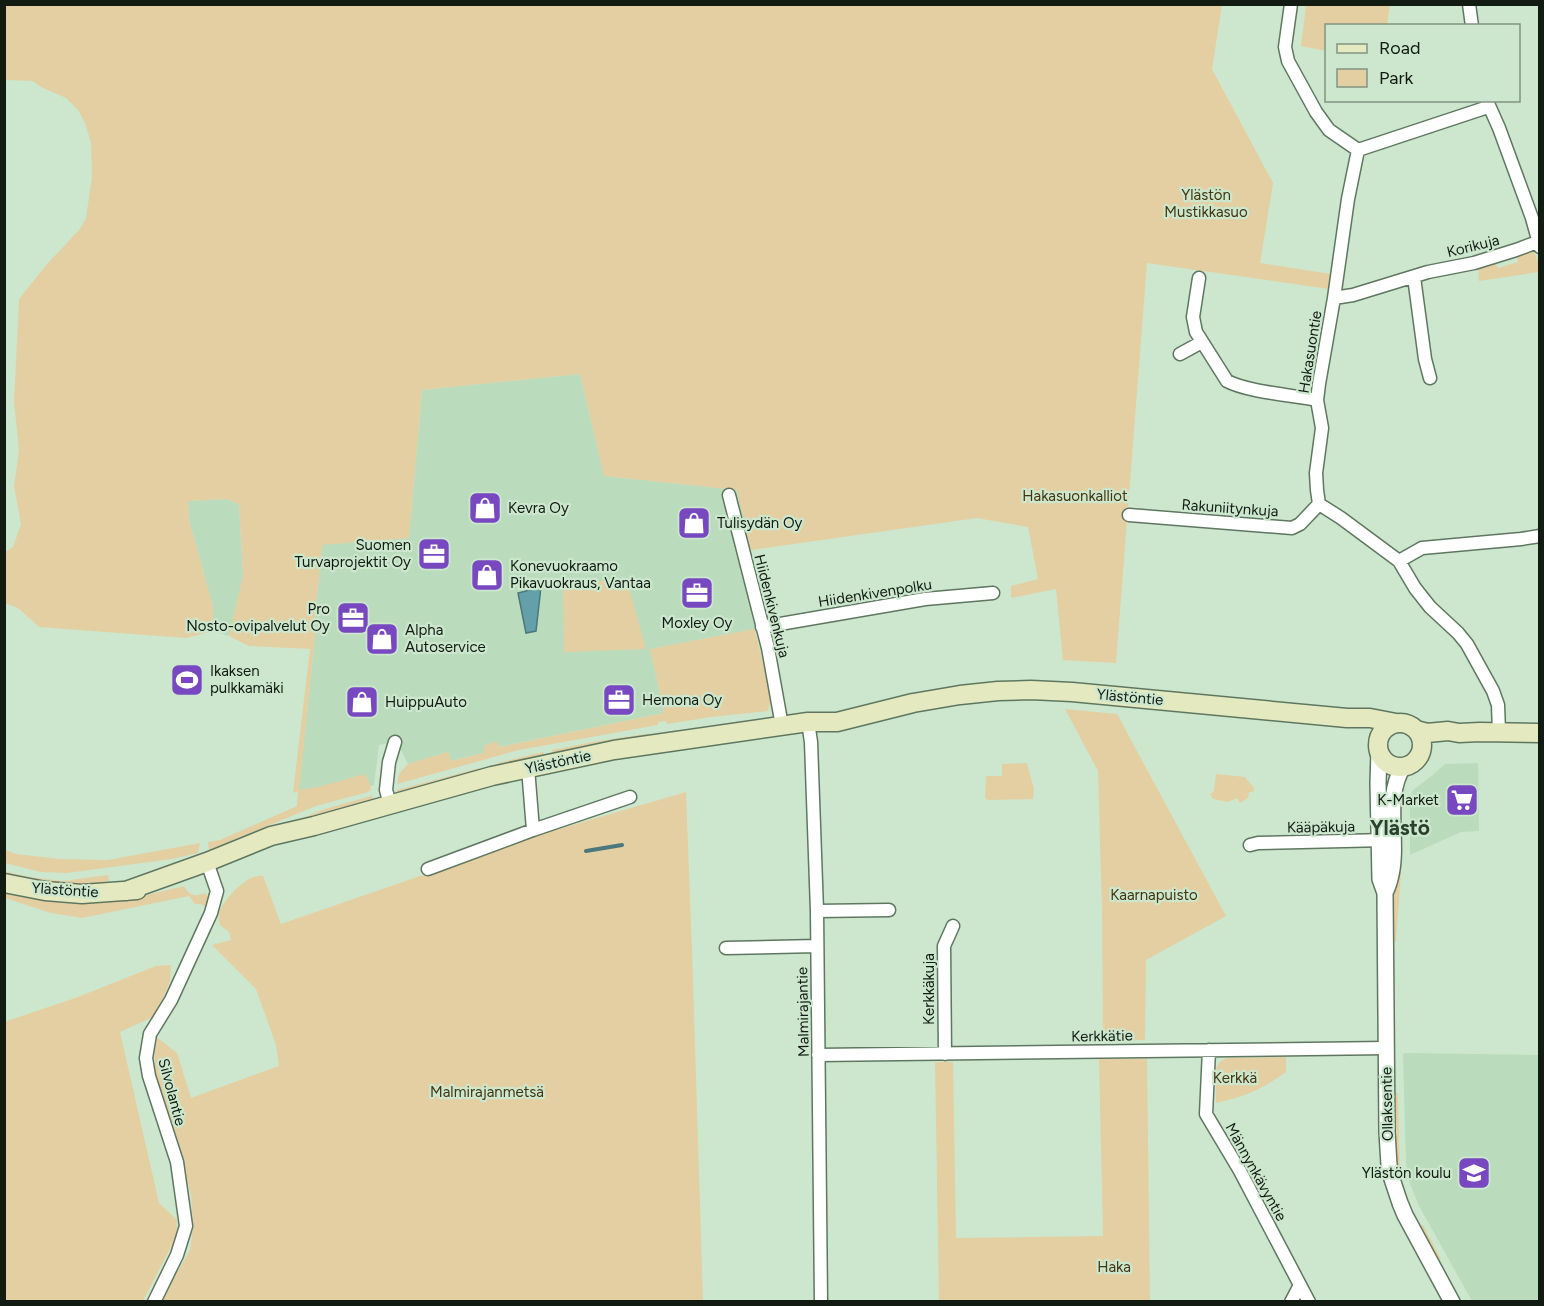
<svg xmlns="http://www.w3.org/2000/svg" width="1544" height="1306" font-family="Figtree,sans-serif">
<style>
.built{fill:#bbdbbd}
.green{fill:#e4cfa2}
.water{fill:#63a0a9;stroke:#4a787c;stroke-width:1.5}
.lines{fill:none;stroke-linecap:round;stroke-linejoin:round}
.stream{stroke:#4a787c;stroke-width:4}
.minor-casing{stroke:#5f7760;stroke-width:15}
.tertiary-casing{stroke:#5f7760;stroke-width:18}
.secondary-casing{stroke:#5f7760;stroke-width:21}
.minor{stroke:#fff;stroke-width:12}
.tertiary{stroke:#fff;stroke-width:15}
.secondary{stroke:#e4e9c0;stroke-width:18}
.labels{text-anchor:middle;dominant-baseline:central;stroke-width:4.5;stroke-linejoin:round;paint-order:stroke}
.park-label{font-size:15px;fill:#44340f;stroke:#cce7cd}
.street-label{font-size:15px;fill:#111b12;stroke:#cce7cd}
.poi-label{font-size:15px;fill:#111b12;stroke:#cce7cd;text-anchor:start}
.district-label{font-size:21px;font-weight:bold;fill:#2a402c;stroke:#cce7cd}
</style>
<rect width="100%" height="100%" fill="#cce7cd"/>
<!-- built -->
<path class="built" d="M580,374L604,476L738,490L751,550L738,552L755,629L650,649L664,713L498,747L497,742L484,753L450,761L448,752L408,764L397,742L379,745L374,785L297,806L315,637V618L322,544L409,538L422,390Z
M227,499L239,504L243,576L229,636L213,631V607L189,520L188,501Z
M1478,763L1479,831L1461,832L1410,855V799L1413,790L1429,778L1445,764Z
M1405,1053L1539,1055V1301H1472L1419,1206L1410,1184L1406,1163L1403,1054Z"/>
<!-- green -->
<path class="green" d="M5,5H1222L1212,69L1273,183L1260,263L1331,274L1329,289L1147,263L1116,663L1063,660L1056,589L1011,598V586L1038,579L1028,527L977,518L751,550L737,490L604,476L580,374L422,390L409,538L322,545L315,618V637L299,790L318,787L365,774L370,784L371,789L368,792L316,806L209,850L208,842L220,840L297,806L298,791L293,793L310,649L249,646L229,636L243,575L239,504L227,499L188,501L189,520L213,607V631L186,638L39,627L18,608L5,603V552L13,547L21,524L14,486L19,450L14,402L19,299L47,264L80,229L86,218L92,177L91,143L85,123L78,110L66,98L41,87L33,81L5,80Z
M1306,5H1390L1387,25L1326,26V51L1301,46Z
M1527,250L1534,251L1539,265V272L1479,281L1478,267L1495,262L1498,268L1518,262L1517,255Z
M626,578L646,649L564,652L563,586Z
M755,629L771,699L768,711L711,717L667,724L666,721L658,722V725L519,750L397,784L399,774L408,764L448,752L451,761L484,753V746L497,741L499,747L664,713L650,649Z
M1065,709L1117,714L1226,916L1146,960L1145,1040L1103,1041L1102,911L1098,771Z
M651,733L629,741L552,753V750L593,742Z
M543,752L545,755L499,768L497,765L498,763Z
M1027,763L1034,789L1033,799L988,800L985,798L986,776H1002V764Z
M480,768L482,771L400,794L397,792V790Z
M1216,774L1245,777L1254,788L1253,792H1249L1248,798L1240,803L1237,798L1228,802L1213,799L1210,794L1214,791Z
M686,792L692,951L703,1301H161L190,1250L193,1227L191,1195L175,1133L155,1077L154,1035L177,1053L191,1098L279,1066L276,1045L256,989L212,945L231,940L229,932L220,925C219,920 218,916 220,911C225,898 248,873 263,876L281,924L542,834Z
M371,796L373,797L372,801L267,832L325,809Z
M200,843L198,853L172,859L67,873L41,872L5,863V850L16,854L60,859L108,860Z
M1396,869L1400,870L1401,873L1396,941L1393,942L1390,931Z
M4,871L29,877L63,881L108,875L109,881L82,886L56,885L5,876Z
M184,886C190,896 194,897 205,893C210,897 210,903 209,908L200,904H195L189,896L82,918L51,913L5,898V888L110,900L147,895Z
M171,965L170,981L155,1016L120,1032L159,1203L177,1220L176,1237L143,1301H5L4,1022L78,997L156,966Z
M1286,1057V1072C1261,1090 1246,1096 1216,1103V1071C1217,1064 1220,1061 1227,1058Z
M1099,1059H1147L1150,1301H939L935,1062H953L956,1238L1103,1236Z
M1393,1093H1397L1398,1096L1400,1167L1396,1169L1395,1164Z
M1423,1225L1441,1259L1436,1261L1417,1226Z"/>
<!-- water -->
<path class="water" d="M541,587L536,631L526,633L518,593Z"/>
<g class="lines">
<!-- stream -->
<path class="stream" d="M586,851L622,845"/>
<defs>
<path id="minor" d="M1291,4L1285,47L1288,61L1316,112L1329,130L1358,150
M1469,4L1472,26
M1487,101L1499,128L1532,218L1540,247
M1488,107L1358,150L1348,199L1334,298L1319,384L1317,400L1322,428L1316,473L1317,490L1319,504L1341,518L1399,561L1415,588L1430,607L1458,633L1467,644L1493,691L1498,705L1499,732
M1414,277L1425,359L1430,378
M1199,278L1193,317L1196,332L1227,381C1248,392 1292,395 1317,400
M1334,298L1353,295L1428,272L1474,263L1516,250L1540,241
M1180,354L1202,342
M729,495L768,648L782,726
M1129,515L1292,528L1300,524L1319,504
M1399,561L1422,548L1521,539L1540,536
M762,627L925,599L993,593
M808,722L811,742L817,911L821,1302
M528,768L533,830
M390,804L386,790L389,762L395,742
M1250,845L1258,843L1386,840
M428,869L533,830L630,797
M817,911L889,910
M726,948L817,946
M1209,1050L1206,1114L1240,1171L1309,1302
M945,1054L944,946L953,926
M818,1055L1387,1048
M154,1302L177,1255L186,1226L177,1162L149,1076L146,1058L150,1034L171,1000L211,913L217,891L207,862
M1291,1302L1300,1285"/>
<path id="tertiary" d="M1379,752L1378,783L1380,879L1385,893L1387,1132L1389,1165L1392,1179L1400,1203L1405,1215L1452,1302
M1385,893C1387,888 1389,884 1390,879C1400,843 1383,799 1403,767"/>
<path id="secondary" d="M1378 745a22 22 0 1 1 44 0a22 22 0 1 1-44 0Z
M1416,730L1427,733L1448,731L1459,733L1480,732L1540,733
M4,883L45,891L82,894L137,890
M126,891L207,862L271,836L314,826L492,776L614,750L808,722H837L913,703L960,695L998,691L1031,690L1072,692L1347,718H1370L1396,723"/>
</defs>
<!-- minor casing -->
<use href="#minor" class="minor-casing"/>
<!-- tertiary casing -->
<use href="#tertiary" class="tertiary-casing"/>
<!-- secondary casing -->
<use href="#secondary" class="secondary-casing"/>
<!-- minor -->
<use href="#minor" class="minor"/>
<!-- tertiary -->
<use href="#tertiary" class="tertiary"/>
<!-- secondary -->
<use href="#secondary" class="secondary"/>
</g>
<!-- icons -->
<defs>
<symbol id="shop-square" viewBox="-11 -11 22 22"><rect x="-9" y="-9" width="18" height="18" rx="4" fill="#7748c0" stroke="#cce7cd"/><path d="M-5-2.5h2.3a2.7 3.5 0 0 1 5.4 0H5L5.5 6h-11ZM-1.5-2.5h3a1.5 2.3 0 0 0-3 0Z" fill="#fff"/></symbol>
<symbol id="office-square" viewBox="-11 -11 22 22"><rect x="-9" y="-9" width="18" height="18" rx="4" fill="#7748c0" stroke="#cce7cd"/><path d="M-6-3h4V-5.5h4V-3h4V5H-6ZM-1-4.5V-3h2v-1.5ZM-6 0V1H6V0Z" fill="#fff"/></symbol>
<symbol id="stadium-square" viewBox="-11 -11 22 22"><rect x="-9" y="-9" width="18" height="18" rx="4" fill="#7748c0" stroke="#cce7cd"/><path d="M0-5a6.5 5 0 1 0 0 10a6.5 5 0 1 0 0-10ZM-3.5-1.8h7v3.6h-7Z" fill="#fff"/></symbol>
<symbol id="supermarket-square" viewBox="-11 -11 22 22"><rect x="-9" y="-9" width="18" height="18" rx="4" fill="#7748c0" stroke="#cce7cd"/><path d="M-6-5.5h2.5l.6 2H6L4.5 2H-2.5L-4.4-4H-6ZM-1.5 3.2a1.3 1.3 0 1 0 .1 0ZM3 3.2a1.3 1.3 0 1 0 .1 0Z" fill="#fff"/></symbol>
<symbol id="school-square" viewBox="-11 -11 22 22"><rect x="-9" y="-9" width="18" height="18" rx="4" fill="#7748c0" stroke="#cce7cd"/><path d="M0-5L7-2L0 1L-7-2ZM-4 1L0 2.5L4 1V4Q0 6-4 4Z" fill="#fff"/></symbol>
</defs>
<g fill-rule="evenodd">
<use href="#shop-square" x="466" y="489" width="38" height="38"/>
<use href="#shop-square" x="675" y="504" width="38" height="38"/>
<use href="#office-square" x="415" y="535" width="38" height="38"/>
<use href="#shop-square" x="468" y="556" width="38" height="38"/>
<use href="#office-square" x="678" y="574" width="38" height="38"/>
<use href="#office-square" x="334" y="599" width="38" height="38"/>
<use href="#shop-square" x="363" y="620" width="38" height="38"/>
<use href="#stadium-square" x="168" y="661" width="38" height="38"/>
<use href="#office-square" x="600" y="681" width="38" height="38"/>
<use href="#shop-square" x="343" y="683" width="38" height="38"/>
<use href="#supermarket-square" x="1443" y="781" width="38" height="38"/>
<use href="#school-square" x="1455" y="1154" width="38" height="38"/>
</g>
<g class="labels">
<!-- park labels -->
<g class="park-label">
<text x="1206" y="195">Ylästön<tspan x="1206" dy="17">Mustikkasuo</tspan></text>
<text x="1075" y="496">Hakasuonkalliot</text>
<text x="1154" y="895">Kaarnapuisto</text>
<text x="1235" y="1078">Kerkkä</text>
<text x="487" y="1092">Malmirajanmetsä</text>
<text x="1114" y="1267">Haka</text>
</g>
<!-- street labels -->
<g class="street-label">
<text transform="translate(1473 246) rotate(-14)">Korikuja</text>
<text transform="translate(1310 352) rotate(-81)">Hakasuontie</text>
<text transform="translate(1230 508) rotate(4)">Rakuniitynkuja</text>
<text transform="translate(875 593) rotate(-9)">Hiidenkivenpolku</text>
<text transform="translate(772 606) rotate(76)">Hiidenkivenkuja</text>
<text transform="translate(1130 697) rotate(5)">Ylästöntie</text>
<text transform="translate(558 762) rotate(-12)">Ylästöntie</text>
<text transform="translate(1321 827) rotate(-1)">Kääpäkuja</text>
<text transform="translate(65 890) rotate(4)">Ylästöntie</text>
<text transform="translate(929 989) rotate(-90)">Kerkkäkuja</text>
<text transform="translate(803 1012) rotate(-91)">Malmirajantie</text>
<text transform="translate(1102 1036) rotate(-1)">Kerkkätie</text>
<text transform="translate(172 1092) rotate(75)">Silvolantie</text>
<text transform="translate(1387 1104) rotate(-91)">Ollaksentie</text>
<text transform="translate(1256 1172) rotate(61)">Männynkävyntie</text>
</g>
<!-- poi labels -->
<g class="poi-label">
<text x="508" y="508">Kevra Oy</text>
<text x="717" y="523">Tulisydän Oy</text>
<text x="411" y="545" text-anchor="end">Suomen<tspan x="411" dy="17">Turvaprojektit Oy</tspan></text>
<text x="510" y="566">Konevuokraamo<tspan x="510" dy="17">Pikavuokraus, Vantaa</tspan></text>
<text x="330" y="609" text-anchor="end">Pro<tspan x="330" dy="17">Nosto-ovipalvelut Oy</tspan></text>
<text x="697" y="623" text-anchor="middle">Moxley Oy</text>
<text x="405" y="630">Alpha<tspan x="405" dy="17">Autoservice</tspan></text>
<text x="210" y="671">Ikaksen<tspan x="210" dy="17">pulkkamäki</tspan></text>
<text x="642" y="700">Hemona Oy</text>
<text x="385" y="702">HuippuAuto</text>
<text x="1439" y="800" text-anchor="end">K-Market</text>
<text x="1451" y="1173" text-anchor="end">Ylästön koulu</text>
</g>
<!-- district labels -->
<g class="district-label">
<text x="1400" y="827">Ylästö</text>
</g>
</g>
<!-- border -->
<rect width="1544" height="1306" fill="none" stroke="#111b12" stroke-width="12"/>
<!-- legend -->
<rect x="1325" y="24" width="195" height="78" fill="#cce7cd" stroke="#819582" stroke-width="1.5"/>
<rect x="1337" y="44" width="30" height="9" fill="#e4e9c0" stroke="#819582" stroke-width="1.5"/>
<text x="1379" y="54" font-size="18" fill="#111b12">Road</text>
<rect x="1337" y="69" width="30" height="18" fill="#e4cfa2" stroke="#819582" stroke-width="1.5"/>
<text x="1379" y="84" font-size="18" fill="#111b12">Park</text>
</svg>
